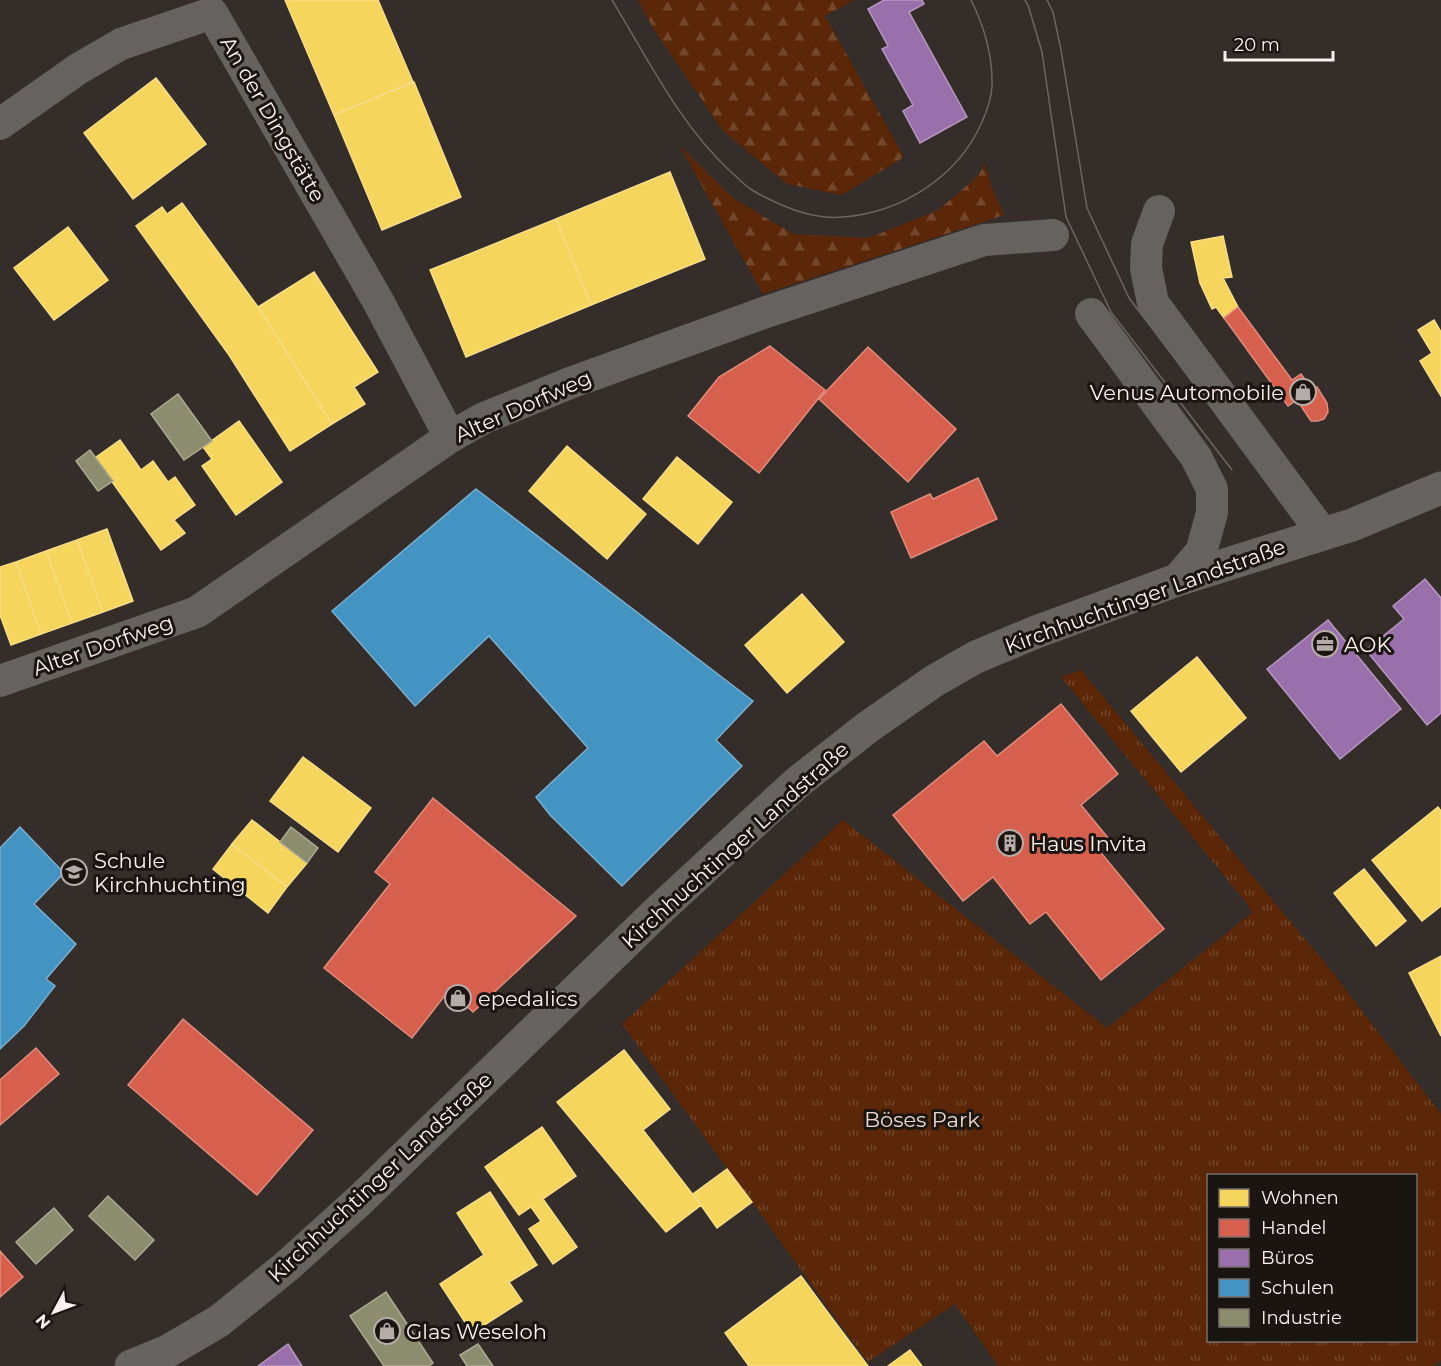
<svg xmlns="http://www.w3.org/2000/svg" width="1441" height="1366" font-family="Montserrat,sans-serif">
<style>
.forest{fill:url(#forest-firs)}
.park{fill:url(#park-tufts);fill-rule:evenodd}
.homes{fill:#f6d55c;stroke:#f8dd88;stroke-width:1.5}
.shops{fill:#d6604d;stroke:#e18c7d;stroke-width:1.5}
.offices{fill:#9970ab;stroke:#b697bf;stroke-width:1.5}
.schools{fill:#4393c3;stroke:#7aafd0;stroke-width:1.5}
.industry{fill:#8c8c6e;stroke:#adaa94;stroke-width:1.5}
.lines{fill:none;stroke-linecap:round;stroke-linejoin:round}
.minor{stroke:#656260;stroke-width:32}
.secondary{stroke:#676361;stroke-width:33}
.tram{stroke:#6b6564;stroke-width:1.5}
.labels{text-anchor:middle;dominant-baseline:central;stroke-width:6;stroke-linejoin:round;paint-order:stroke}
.street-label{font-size:21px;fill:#fbf1ed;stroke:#1b1512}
.poi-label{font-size:21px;fill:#fbf1ed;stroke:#1b1512;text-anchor:start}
.park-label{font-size:21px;fill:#efd8cd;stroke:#1b1512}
</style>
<defs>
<pattern id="forest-firs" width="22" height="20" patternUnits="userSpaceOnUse" patternTransform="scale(1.5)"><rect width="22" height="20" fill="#5b2708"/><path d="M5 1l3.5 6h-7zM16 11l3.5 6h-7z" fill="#73472c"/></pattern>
<pattern id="park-tufts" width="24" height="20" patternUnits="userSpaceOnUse" patternTransform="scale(1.5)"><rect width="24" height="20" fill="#5b2708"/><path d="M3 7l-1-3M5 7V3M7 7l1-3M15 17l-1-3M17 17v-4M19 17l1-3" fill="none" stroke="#73472c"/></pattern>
</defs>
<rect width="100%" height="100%" fill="#352d2a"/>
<!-- forest -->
<path class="forest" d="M638,0H854L825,16L904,157L842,195L787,184L724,132L654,30Z
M679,145L733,198L793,234L868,238L937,211L978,176L985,164L992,188L1004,215L763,294Z"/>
<!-- park -->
<path class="park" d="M1081,670L1329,968L1441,1114V1360L1434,1366H998L955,1304L868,1362L622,1024L843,820L1107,1028L1252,913L1245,901L1061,677ZM1208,1176H1416V1340H1208Z"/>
<!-- homes -->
<path class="homes" d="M285,0H378L413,82L334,115Z
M156,78L206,144L133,199L84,133Z
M414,82L461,197L382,230L334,115Z
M670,172L705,259L591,305L556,219Z
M182,203L258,307L332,424L290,451L229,355L136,226L162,207L167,214Z
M556,219L591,305L466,357L430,270Z
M68,227L108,280L54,320L14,268Z
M1223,236L1232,277L1223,278L1238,307L1224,318L1216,307L1212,309L1200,283L1191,242Z
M314,272L378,372L354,387L365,404L332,424L258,307Z
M1434,320L1441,332V396L1420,361L1432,353L1418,330Z
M239,421L282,482L236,515L202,466L212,459L203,447Z
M120,440L141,470L153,461L168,482L175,477L195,505L174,520L185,533L161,550L95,458Z
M567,446L646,514L607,559L529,491Z
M677,457L732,502L698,544L643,499Z
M107,529L133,601L103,612L77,540Z
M77,540L103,612L72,623L46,551Z
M46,551L72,623L41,634L16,562Z
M16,562L41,634L11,645L0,615V567Z
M802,594L844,642L787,693L745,645Z
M1197,657L1246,718L1181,772L1131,711Z
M303,757L371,808L338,852L270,801Z
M1438,807L1441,811V906L1422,921L1372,860Z
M252,820L307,863L287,887L232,844Z
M232,844L287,887L268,913L213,869Z
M1364,869L1406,921L1376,946L1334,893Z
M1441,956V1036L1409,973Z
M624,1050L670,1109L643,1130L701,1205L666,1232L557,1102Z
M542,1127L576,1176L543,1199L577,1247L553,1264L529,1229L541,1221L531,1207L519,1215L485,1167Z
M727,1169L752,1202L717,1228L693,1194Z
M490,1192L537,1265L509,1282L522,1301L472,1333L440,1284L484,1255L457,1213Z
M801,1276L823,1306L868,1366H749L725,1333Z
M910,1350L922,1366H888Z"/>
<!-- shops -->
<path class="shops" d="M1238,307L1292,380L1301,374L1312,389L1317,387L1327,403L1328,412L1324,419L1318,421H1311L1297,400L1288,406L1224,318Z
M770,346L825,390L759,473L688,416L719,377Z
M868,347L956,429L908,482L819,399Z
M978,478L997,519L911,558L891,512L930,494L933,499Z
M1061,704L1118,774L1081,805L1109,839L1097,848L1164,929L1101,980L1046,912L1030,924L993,877L963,901L893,815L984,741L997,756Z
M433,798L576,916L473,1012L449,990L412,1038L324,968L390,884L375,872Z
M183,1019L313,1130L257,1195L128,1085Z
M36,1048L59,1074L0,1125V1080Z
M0,1251L23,1277L0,1297Z"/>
<!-- offices -->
<path class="offices" d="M884,0H922L924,4L909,12L967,117L920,143L903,111L913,105L882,49L888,46L868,9Z
M1425,579L1441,598V713L1427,725L1366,650L1404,619L1393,606Z
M1328,620L1401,709L1340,759L1267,669Z
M288,1344L302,1366H258Z"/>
<!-- schools -->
<path class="schools" d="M476,489L753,701L716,740L742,766L622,886L550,815L536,797L588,748L489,636L415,706L332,611Z
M20,827L64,873L34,904L76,944L46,979L55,986L24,1026L0,1049V848Z"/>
<!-- industry -->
<path class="industry" d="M178,394L212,441L184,460L151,414Z
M90,450L113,481L98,491L76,461Z
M291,827L318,848L307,863L280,842Z
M108,1196L154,1240L135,1260L89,1216Z
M54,1208L73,1230L36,1264L16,1242Z
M386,1292L433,1363L429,1366H384L350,1316Z
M478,1344L493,1366H467L460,1355Z"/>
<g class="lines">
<!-- minor -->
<path class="minor" d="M0,124L78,69L121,44L212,13L378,301L450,437
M1159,211L1147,244L1146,268L1153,303L1323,534
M1091,314L1196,457L1212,489V513L1201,552L1177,580
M0,681L197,612L450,437L484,418L570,383L766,312L984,240L1053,235"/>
<!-- secondary -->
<path class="secondary" d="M131,1366L168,1351L219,1321L286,1267L360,1200L658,911L763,814L798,782L868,727L934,681L976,657L1036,632L1177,580L1352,525L1441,488"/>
<!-- tram -->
<path class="tram" d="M612,0C648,59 680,125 731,172C738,178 744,185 752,190C777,205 812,220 842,217C901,213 958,177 982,122C987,111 991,100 992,87C993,56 985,28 971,0
M1025,0L1028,5L1042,52L1066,217L1111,312L1232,470
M1047,0L1053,12L1061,50L1087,208L1129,298L1249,456"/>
</g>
<!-- icons -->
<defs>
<symbol id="shop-ring" viewBox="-11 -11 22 22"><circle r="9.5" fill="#1b1512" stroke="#b6aca9" stroke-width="1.5"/><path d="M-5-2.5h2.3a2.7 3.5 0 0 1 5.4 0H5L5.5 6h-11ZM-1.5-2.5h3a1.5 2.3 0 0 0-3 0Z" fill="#b6aca9"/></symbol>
<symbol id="office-ring" viewBox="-11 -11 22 22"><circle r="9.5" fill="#1b1512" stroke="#b6aca9" stroke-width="1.5"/><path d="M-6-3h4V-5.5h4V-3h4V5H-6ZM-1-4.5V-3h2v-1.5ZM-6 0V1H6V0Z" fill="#b6aca9"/></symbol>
<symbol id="building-ring" viewBox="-11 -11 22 22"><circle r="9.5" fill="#1b1512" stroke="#b6aca9" stroke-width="1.5"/><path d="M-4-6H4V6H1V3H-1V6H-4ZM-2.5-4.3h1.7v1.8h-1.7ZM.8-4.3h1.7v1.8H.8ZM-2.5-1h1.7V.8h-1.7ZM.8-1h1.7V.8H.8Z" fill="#b6aca9"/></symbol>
<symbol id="school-ring" viewBox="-11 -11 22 22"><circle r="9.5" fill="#1b1512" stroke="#b6aca9" stroke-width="1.5"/><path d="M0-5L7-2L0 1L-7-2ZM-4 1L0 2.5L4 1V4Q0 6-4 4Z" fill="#b6aca9"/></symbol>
</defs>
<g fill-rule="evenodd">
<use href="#shop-ring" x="1288" y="377" width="30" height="30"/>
<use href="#office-ring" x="1310" y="629" width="30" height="30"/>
<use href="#building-ring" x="995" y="828" width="30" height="30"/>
<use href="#school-ring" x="59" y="857" width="30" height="30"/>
<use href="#shop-ring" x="443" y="983" width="30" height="30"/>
<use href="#shop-ring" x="372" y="1316" width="30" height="30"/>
</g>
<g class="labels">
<!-- street labels -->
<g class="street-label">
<text transform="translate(273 119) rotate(60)">An der Dingstätte</text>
<text transform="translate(523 406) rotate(-24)">Alter Dorfweg</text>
<text transform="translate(1145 596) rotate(-20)">Kirchhuchtinger Landstraße</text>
<text transform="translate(103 645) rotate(-19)">Alter Dorfweg</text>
<text transform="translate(735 845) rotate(-42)">Kirchhuchtinger Landstraße</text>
<text transform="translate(380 1177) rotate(-43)">Kirchhuchtinger Landstraße</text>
</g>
<!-- poi labels -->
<g class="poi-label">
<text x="1284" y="392" text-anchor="end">Venus Automobile</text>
<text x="1344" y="644">AOK</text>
<text x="1030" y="843">Haus Invita</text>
<text x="94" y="860">Schule<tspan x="94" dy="24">Kirchhuchting</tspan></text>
<text x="478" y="998">epedalics</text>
<text x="406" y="1331">Glas Weseloh</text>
</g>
<!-- park labels -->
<g class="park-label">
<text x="922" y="1119">Böses Park</text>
</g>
</g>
<!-- legend -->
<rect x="1207" y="1174" width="210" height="168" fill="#1b1512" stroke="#756d6a" stroke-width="1.5"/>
<rect x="1219" y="1189" width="30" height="18" fill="#f6d55c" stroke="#756d6a" stroke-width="1.5"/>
<text x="1261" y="1204" font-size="18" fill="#fbf1ed">Wohnen</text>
<rect x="1219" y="1219" width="30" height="18" fill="#d6604d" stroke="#756d6a" stroke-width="1.5"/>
<text x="1261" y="1234" font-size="18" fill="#fbf1ed">Handel</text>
<rect x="1219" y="1249" width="30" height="18" fill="#9970ab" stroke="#756d6a" stroke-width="1.5"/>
<text x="1261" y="1264" font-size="18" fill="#fbf1ed">Büros</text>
<rect x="1219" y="1279" width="30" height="18" fill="#4393c3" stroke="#756d6a" stroke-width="1.5"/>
<text x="1261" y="1294" font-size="18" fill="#fbf1ed">Schulen</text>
<rect x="1219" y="1309" width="30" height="18" fill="#8c8c6e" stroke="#756d6a" stroke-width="1.5"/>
<text x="1261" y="1324" font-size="18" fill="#fbf1ed">Industrie</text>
<!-- north arrow -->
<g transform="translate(54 1312) rotate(229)" stroke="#1b1512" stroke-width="4.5" paint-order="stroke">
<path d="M0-4.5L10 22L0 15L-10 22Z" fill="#fbf1ed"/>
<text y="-9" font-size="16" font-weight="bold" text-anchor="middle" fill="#fbf1ed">N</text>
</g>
<!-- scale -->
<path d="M1225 51v9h108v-9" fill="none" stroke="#fbf1ed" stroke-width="3"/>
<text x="1234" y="51" font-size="18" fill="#fbf1ed" stroke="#1b1512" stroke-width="4.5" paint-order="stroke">20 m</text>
</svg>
